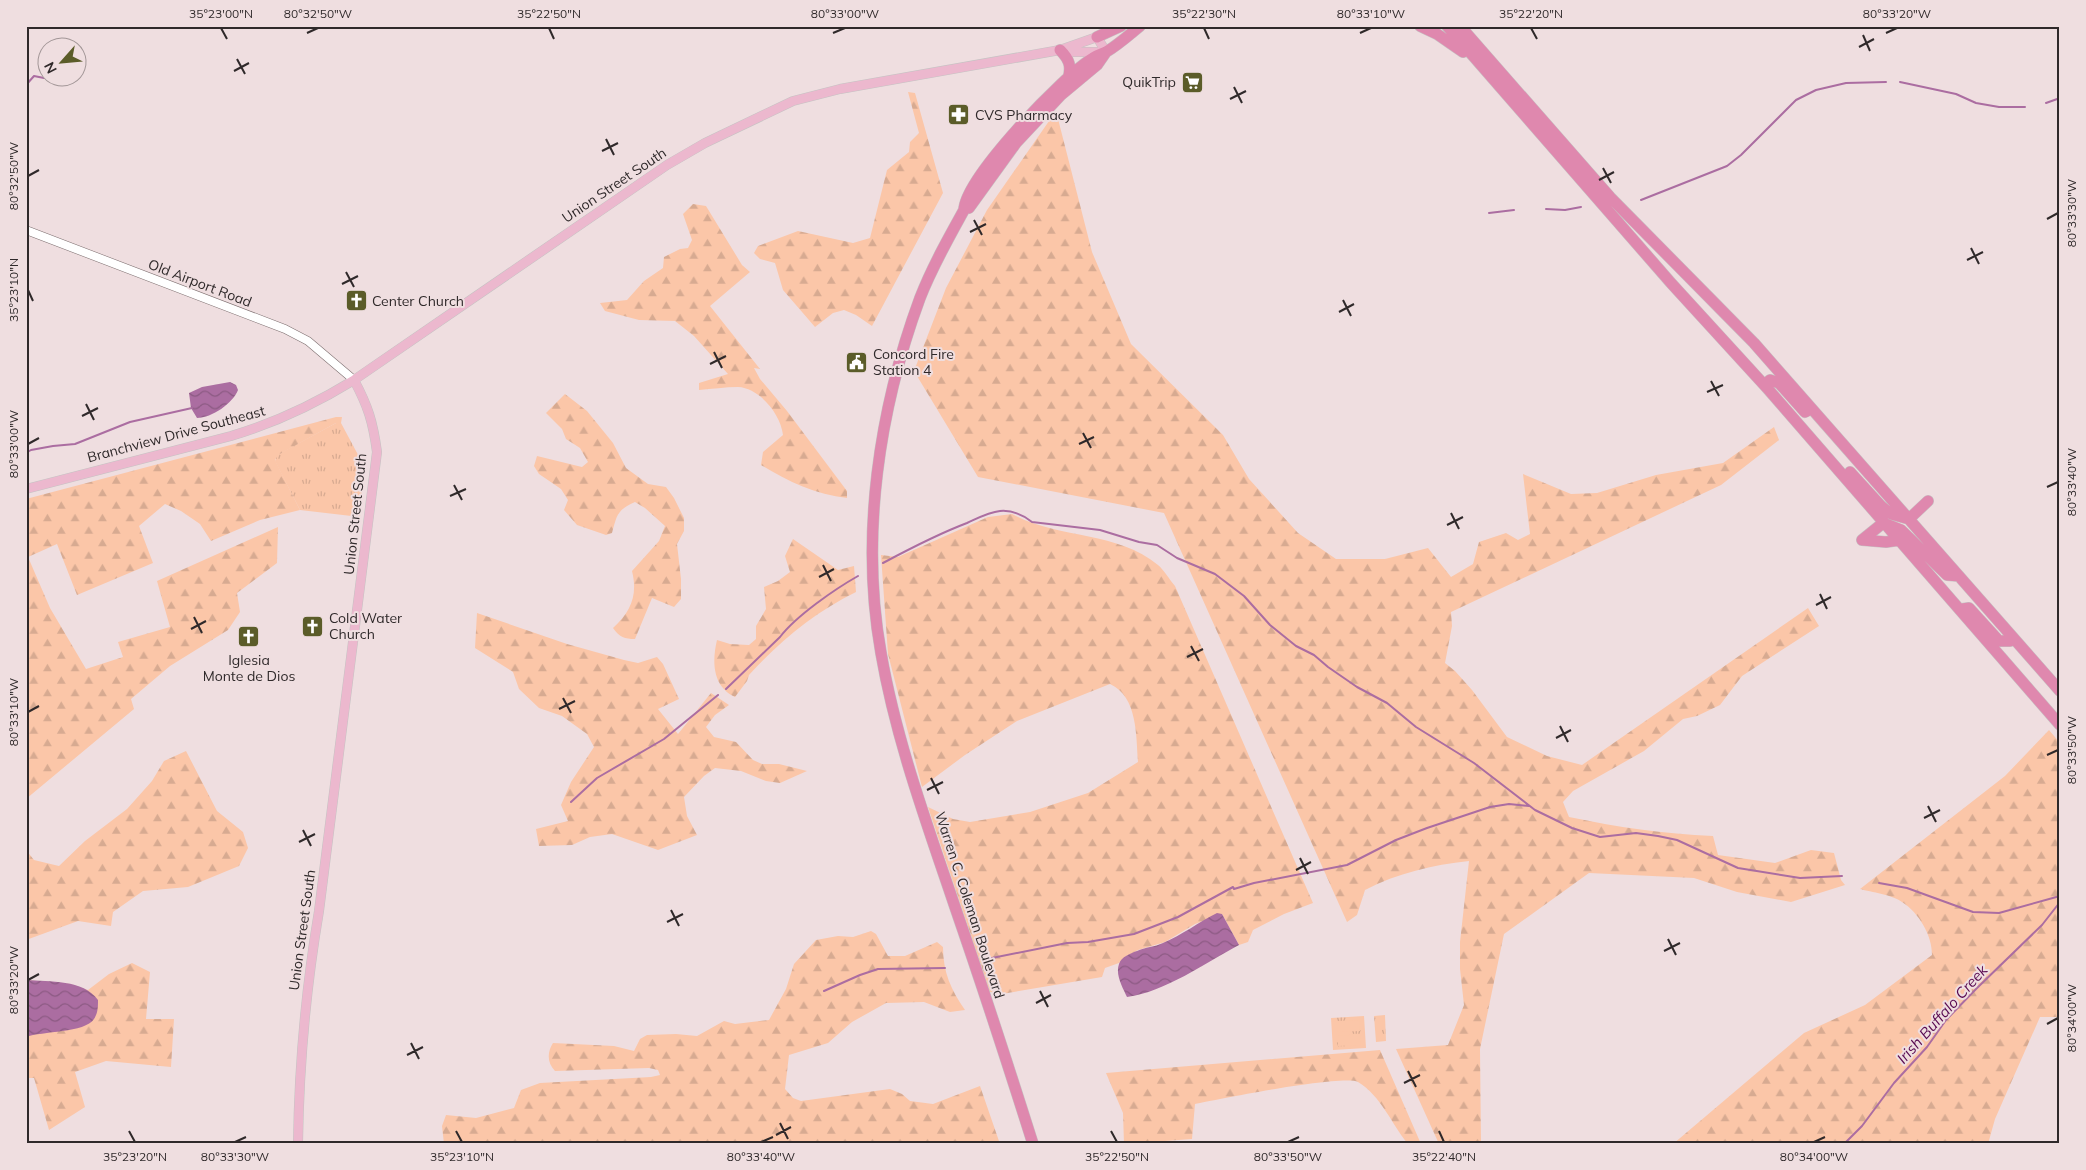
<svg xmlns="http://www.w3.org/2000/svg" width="2086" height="1170" font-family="Mulish,sans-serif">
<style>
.grass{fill:url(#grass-tufts)}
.forest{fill:url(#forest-firs)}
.garden{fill:#fbc6a8}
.water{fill:url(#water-waves)}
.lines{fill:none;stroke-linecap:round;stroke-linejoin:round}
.stream{stroke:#ab6da1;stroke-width:2}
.minor-casing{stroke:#7d6e6f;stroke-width:9}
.major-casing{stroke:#c5c3c3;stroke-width:10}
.highway-casing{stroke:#c5c3c3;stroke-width:12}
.minor{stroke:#fff;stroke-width:8}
.major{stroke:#ecb8ce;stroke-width:9}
.highway{stroke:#df88ae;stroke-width:11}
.ticks{fill:none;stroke:#2f292a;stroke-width:2}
.labels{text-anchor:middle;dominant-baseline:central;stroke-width:4;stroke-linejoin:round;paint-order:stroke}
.poi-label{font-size:14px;fill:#2f292a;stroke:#efdee0;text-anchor:start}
.street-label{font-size:14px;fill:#2f292a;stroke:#efdee0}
.water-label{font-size:15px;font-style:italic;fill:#57074f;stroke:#efdee0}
.neatline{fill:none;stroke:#2f292a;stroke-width:2}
.ticks-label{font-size:12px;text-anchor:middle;fill:#2f292a}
</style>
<defs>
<pattern id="grass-tufts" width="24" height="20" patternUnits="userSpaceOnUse" patternTransform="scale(1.25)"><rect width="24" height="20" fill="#fbc6a8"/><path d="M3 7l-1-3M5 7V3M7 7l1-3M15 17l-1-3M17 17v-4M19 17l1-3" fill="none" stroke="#d7aa91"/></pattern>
<pattern id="forest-firs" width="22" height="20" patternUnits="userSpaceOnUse" patternTransform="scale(1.25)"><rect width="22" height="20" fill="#fbc6a8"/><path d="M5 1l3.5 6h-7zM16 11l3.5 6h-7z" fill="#d7aa91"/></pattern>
<pattern id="water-waves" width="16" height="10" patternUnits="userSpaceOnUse" patternTransform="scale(1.25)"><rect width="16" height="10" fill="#ab6da1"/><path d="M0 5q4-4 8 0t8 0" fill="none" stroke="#8c5a83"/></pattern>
</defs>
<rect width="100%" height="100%" fill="#efdee0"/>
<!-- grass -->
<path class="grass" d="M336,423H341L364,466L360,517L300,510L275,461L277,455Z
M1385,1015L1386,1041L1376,1042L1374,1016Z
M1364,1016L1366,1048L1333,1050L1331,1018Z"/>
<!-- forest -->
<path class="forest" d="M908,92L915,93L943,193L872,326L856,315L844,310L833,313L815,327L783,290L775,263L760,259L754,253L758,246L798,231L853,243L870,238L887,170L909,152L910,142L919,133Z
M1056,111L1092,252L1131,344L1223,435L1249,479L1298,533L1336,559H1385L1428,548L1451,577L1473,564L1479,542L1506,533L1518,540L1530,534L1523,474L1571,494L1597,493L1656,475L1723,463L1774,427L1779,440L1721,485L1451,612L1452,626L1445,663L1455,671L1472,690L1507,737L1547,756L1582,765L1808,608L1819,626L1742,676L1720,705L1697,716L1683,719L1644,751L1573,791L1563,802L1569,817C1617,827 1664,834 1713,836L1718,855L1775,863L1811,850L1834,853L1841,880L1845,885L1791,902L1737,892L1694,878L1589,873L1504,934L1480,1049L1481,1144H1439L1396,1049L1448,1045L1464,1005L1460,969V942L1469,861C1432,865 1398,873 1365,890L1357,915L1347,922L1164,513L978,477L914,371L946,288L987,210Z
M693,204L706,206L742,265L750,272L710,306L760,369L754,368L760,379L787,411L847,491V498C816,495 787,481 761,465L763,452L783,435C781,415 760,388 738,387C725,387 712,389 699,390V383L728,374L694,336L675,321L639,320L605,311L600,303L627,300L644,281L663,268L664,257L680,249L688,248L692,240L683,214Z
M565,394L587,411L613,443L626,468L648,484L666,487L674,498L684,518V531L677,544L681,579V599L674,607L652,598L635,639C625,639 619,637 613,628C631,612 638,595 632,571L659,541L665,526L645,508L635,502C617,510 617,515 612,533L606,535L577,525L564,510L568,500L561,489L539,474L534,466L537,456L582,467L588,462L580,448L566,439L562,429L546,413Z
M336,417H342L341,423H336L278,455L275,460L300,510L260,520L211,541L200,524L181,511L165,504L139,526L153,563L77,595L57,544L28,557L50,608L86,669L123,657L118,642L170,627L157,581L278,527L277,563L237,593L240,612L228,630L170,666L131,699L134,709L26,799V499Z
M1012,514C1057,539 1117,531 1158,565C1164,570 1169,579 1175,586L1313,903L1284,914L1253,930L1248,942L1239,945L1222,914L1195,924L1165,942L1138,950L1124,958L1119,963L1105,968L1102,977L1002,994L990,992L928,807L953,819L970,822L1030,812L1088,793L1138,762C1136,736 1138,697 1110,684L1017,721L965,755L922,787L888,654L881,555L898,557L988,517Z
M793,539L838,570L854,566L856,592C815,612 780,641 749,675L747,681L735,697C712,686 712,661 717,640L730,644L749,645L756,639V626L766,609L764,587L778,581L790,572L785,556Z
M477,613L567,644L624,660L638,663L657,657L663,664L679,699L658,709L678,734L711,693L729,705L715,715L706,727L714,737L736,742L753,760L762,764H779L807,771L780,783L766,781L741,771L715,768L704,776L684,797L687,816L697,835L658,850L612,834L590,837L572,845L539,846L536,829L568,821L561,805L571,782L594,747L587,734L562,716L539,708L519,689L513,672L475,648Z
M2049,730L2060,743V1017H2040L1995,1119L1988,1144H1673L1804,1033L1865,1005L1932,955C1932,935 1919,913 1902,902C1893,895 1871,892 1860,889L2005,776Z
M186,751L217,811L243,832L248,848L239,866L188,887L143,891L113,912L111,926L78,921L26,940V850L34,860L59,866L85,841L127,809L152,781L164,761Z
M871,931L876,934L888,956H905L937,942L943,947C943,972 951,990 965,1010L950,1012L924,1002L886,1003L852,1022L828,1043L789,1055L785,1089L793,1098L801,1101L890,1089L902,1094L910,1101L933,1104L980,1086L1000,1144H444L442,1126L446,1115L476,1118L514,1108L521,1090L540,1083L651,1077L660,1075L658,1070L649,1068L555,1071C547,1063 547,1052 553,1043L614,1046L634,1051L640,1039L647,1035L676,1034L697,1036L724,1021L735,1024L769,1020L786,989L794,964L816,940L838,936L853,937Z
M132,963L150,972L146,1019H174L171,1067L106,1061L75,1072L85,1107L49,1130L34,1078H26V980L70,984L88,990L109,974Z
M1380,1050L1421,1144H1408C1391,1123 1381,1096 1358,1082C1343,1074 1219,1099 1195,1104L1192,1139L1124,1144L1123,1113L1106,1073Z"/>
<!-- garden -->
<path class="garden" d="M1359,1020L1360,1031L1337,1032V1021Z
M1360,1034L1361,1045L1338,1046V1036Z"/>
<!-- water -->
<path class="water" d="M230,382L236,385L238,390C233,403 212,418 197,418L191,408L189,393L202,387Z
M1217,913L1222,914L1239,945C1205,963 1165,992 1127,997C1123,988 1115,975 1119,964C1121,957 1131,953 1137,951C1145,947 1155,947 1163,943C1182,935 1199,922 1217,913Z
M26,980C50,982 83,979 98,1000C98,1007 98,1013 94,1019C85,1033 42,1031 26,1037Z"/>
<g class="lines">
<!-- stream -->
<path class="stream" d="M1900,82L1956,94L1976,103L1999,107H2025
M26,85L34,76L44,78
M2046,103L2060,98
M1641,200L1727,166L1741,155L1796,100L1816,90L1846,83L1886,82
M1546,209L1565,210L1581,207
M1489,213L1514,210
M26,453L31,450L53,446L75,444L130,422L192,408
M883,563C911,548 938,534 967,523C978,518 989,512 1000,511C1011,510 1023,515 1032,522L1100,530L1139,542L1157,545L1177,558L1215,574L1244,596L1270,625L1296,646L1314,655L1328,667L1357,687L1387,703L1416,727L1474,763L1535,810L1572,828L1600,837L1636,833L1658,836L1677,840L1738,868L1800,878L1842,876
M726,689L780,637C796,616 835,589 858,576
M571,802L597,778L664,739L718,695
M1879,883L1907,888L1973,912L1999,913L2060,896
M982,960L1067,943L1088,942L1134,934L1178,917L1233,887L1234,889L1254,883L1347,865L1396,840L1427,828L1490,807L1509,804L1529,806
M824,991L860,975L878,969L945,968
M1844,1144L1862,1126L1894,1083L1927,1047L1946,1020L1976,989L2042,925L2060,902"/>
<defs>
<path id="minor" d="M26,230L285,329L308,341L354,380"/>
<path id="major" d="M1060,50L1072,52H1104
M26,489L231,436C275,423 315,404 354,380L667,165L705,143L793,101L840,89L1060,50L1097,37L1106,52
M298,1144C299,1066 306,988 319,911L377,452C373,422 368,406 354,380"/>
<path id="highway" d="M1420,26L1437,34L1463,52
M1447,26L1671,283L1767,388L2060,725
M1460,26L1610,197L1754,343L2060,691
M1097,37L1121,26
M1060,50C1069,59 1072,66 1068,79
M969,208L1016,143L1061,95L1097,65L1106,52
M1765,385L1770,380L1779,383L1805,412L1807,411
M1850,472L1881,506L1891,514L1909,519L1928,501
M1862,540L1883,523L1901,530L1947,575L1959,576
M1862,540L1886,542L1900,540
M1962,609L1969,608L1999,641H2010L2013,638
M1033,1144C1008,1065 982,985 955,907C927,824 896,740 881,653C860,536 879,409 920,298C932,267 948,239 964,210C965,178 1064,75 1093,58C1097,55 1102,54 1106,52C1118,45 1129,35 1140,26"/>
</defs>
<!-- minor casing -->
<use href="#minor" class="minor-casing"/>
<!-- major casing -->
<use href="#major" class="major-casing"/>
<!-- highway casing -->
<use href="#highway" class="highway-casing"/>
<!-- minor -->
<use href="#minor" class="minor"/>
<!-- major -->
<use href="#major" class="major"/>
<!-- highway -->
<use href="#highway" class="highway"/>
</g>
<!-- ticks -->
<path class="ticks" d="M221,28L227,39M549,28L554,39M1204,28L1209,39M1531,28L1537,39M307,33L318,28M833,33L845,28M1360,33L1371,28M1886,33L1897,28M1863,35L1870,51M1859,47L1874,39M237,59L245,74M234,71L249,63M1234,87L1242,103M1230,99L1246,91M606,139L614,155M602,151L618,143M1603,168L1611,183M28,176L39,170M1599,180L1614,172M2047,219L2058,213M974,220L982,235M970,232L986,224M1971,248L1979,264M1967,260L1983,252M346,272L354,287M342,284L358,276M28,290L33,301M1343,300L1351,316M1339,312L1354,304M714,352L722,368M710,364L726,356M1711,381L1719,396M1707,392L1723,385M86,404L94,420M82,416L98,408M1083,433L1091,448M28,444L39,438M1079,444L1094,437M454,485L462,500M2047,487L2058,482M450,496L466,489M1451,513L1459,529M1447,525L1463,517M823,565L831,581M819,577L834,569M1820,594L1827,609M1816,605L1831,597M194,617L202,633M191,629L206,621M1191,646L1199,661M1187,657L1203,649M563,698L571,713M559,709L575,701M28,712L39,706M1560,726L1568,742M1556,738L1571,730M2047,755L2058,750M931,778L939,794M927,790L943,782M1928,806L1936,822M1924,818L1940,810M303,830L311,846M299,842L315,834M1300,858L1308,874M1296,870L1311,862M671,910L679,926M667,922L683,914M1668,939L1676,955M1664,951L1680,943M28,980L39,974M1040,991L1048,1007M1036,1003L1051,995M2047,1024L2058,1018M411,1043L419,1059M407,1055L423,1047M1408,1071L1416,1087M1404,1083L1420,1075M780,1123L788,1139M129,1131L135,1142M456,1131L462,1142M1111,1131L1117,1142M1439,1131L1444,1142M776,1135L791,1127M235,1142L246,1137M761,1142L773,1137M1288,1142L1299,1137M1814,1142L1825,1137"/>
<!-- icons -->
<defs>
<symbol id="supermarket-square" viewBox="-11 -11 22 22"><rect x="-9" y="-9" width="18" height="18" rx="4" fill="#5b5c29" stroke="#efdee0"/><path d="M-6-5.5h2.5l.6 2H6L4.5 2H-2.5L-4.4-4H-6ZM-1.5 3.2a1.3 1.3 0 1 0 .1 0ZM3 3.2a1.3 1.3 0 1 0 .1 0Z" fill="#fff"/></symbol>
<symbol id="pharmacy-square" viewBox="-11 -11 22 22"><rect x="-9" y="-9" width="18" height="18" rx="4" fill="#5b5c29" stroke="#efdee0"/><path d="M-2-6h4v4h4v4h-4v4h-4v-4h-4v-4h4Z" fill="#fff"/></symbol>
<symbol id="church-square" viewBox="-11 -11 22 22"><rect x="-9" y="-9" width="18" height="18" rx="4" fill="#5b5c29" stroke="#efdee0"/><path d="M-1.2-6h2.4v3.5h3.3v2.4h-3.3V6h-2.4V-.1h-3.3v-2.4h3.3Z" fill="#fff"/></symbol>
<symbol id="civic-square" viewBox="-11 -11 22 22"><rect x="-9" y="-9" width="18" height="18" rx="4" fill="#5b5c29" stroke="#efdee0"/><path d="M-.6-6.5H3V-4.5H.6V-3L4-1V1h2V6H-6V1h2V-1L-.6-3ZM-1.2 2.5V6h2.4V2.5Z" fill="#fff"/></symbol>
</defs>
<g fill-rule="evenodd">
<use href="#supermarket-square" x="1180" y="70" width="25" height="25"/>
<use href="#pharmacy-square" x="946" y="102" width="25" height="25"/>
<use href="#church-square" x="344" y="288" width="25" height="25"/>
<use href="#civic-square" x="844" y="350" width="25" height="25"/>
<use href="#church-square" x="300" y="614" width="25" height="25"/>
<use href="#church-square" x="236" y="624" width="25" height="25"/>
</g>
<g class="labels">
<!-- poi labels -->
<g class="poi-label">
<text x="1176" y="82" text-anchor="end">QuikTrip</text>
<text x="975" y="115">CVS Pharmacy</text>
<text x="372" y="301">Center Church</text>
<text x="873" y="354">Concord Fire<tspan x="873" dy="16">Station 4</tspan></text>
<text x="329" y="618">Cold Water<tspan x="329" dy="16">Church</tspan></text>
<text x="249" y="660" text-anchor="middle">Iglesia<tspan x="249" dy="16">Monte de Dios</tspan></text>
</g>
<!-- street labels -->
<g class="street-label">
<text transform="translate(614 185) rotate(-34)">Union Street South</text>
<text transform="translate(200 283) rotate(21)">Old Airport Road</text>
<text transform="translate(176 434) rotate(-15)">Branchview Drive Southeast</text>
<text transform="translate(355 514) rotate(-84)">Union Street South</text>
<text transform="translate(970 905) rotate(72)">Warren C. Coleman Boulevard</text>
<text transform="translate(302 930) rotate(-82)">Union Street South</text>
</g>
<!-- water labels -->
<g class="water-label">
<text transform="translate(1942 1014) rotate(-48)">Irish Buffalo Creek</text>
</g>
</g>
<!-- border -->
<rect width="2086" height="1170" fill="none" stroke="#efdee0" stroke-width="55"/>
<!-- north arrow -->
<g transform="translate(62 62) rotate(243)"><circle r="24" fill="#efdee0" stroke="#a29697"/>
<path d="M0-4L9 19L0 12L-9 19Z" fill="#5b5c29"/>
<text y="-8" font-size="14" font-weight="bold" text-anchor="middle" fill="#2f292a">N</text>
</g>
<rect x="28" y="28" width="2030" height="1114" class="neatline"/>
<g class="ticks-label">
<text x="221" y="18">35°23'00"N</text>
<text x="318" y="18">80°32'50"W</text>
<text x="549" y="18">35°22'50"N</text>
<text x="845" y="18">80°33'00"W</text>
<text x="1204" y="18">35°22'30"N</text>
<text x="1371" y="18">80°33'10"W</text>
<text x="1531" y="18">35°22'20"N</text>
<text x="1897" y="18">80°33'20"W</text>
<text transform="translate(14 176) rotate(-90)" y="4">80°32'50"W</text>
<text transform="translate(2072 213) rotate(-90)" y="4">80°33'30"W</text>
<text transform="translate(14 290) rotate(-90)" y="4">35°23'10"N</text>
<text transform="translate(14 444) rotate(-90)" y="4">80°33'00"W</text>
<text transform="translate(2072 482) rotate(-90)" y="4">80°33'40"W</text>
<text transform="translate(14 712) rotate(-90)" y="4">80°33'10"W</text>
<text transform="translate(2072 750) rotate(-90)" y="4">80°33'50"W</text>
<text transform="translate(14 980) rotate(-90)" y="4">80°33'20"W</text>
<text transform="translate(2072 1018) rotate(-90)" y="4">80°34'00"W</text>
<text x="135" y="1161">35°23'20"N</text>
<text x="235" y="1161">80°33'30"W</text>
<text x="462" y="1161">35°23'10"N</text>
<text x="761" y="1161">80°33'40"W</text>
<text x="1117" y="1161">35°22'50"N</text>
<text x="1288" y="1161">80°33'50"W</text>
<text x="1444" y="1161">35°22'40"N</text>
<text x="1814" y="1161">80°34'00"W</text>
</g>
</svg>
